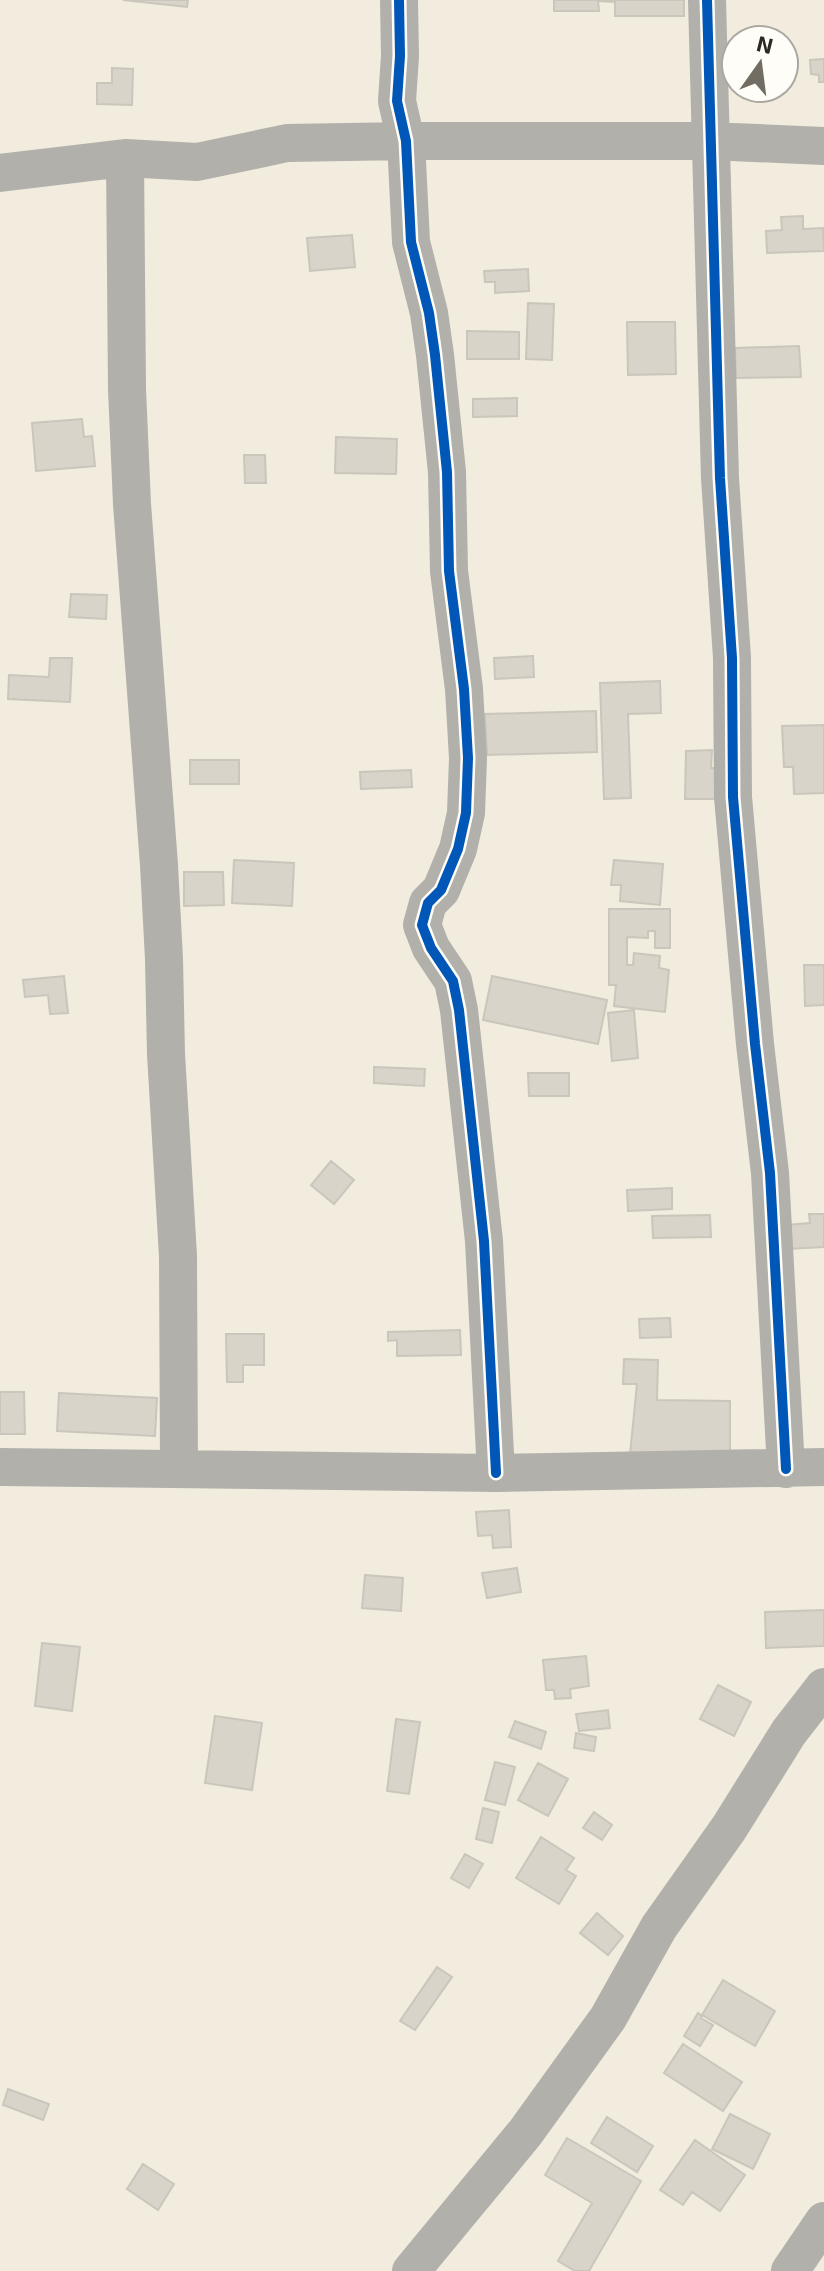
<svg xmlns="http://www.w3.org/2000/svg" width="824" height="2271" font-family="'Exo 2',sans-serif">
<style>
.building{fill:#d9d4ca;stroke:#cac6bb;stroke-width:2}
.lines{fill:none;stroke-linecap:round;stroke-linejoin:round}
.minor{stroke:#b1b0ab;stroke-width:38}
.cycleway-casing{stroke:#fffdf8;stroke-width:15}
.cycleway{stroke:#0057b8;stroke-width:10}
</style>
<rect width="100%" height="100%" fill="#f1ecde"/>
<!-- building -->
<path class="building" d="M123,0H188L187,7Z
M554,0H614V2L598,1L599,11H554Z
M615,0H684V16H615Z
M824,59V82H819V75L811,74L810,60Z
M112,68L133,69L132,105L97,104V83H112Z
M803,216V229L823,228L824,251L767,253L766,231L782,230L781,217Z
M352,235L355,267L310,271L307,238Z
M528,269L529,291L495,293V282H485L484,271Z
M528,303L554,304L552,360L526,359Z
M627,322H675L676,374L628,375Z
M467,331L519,332V359H467Z
M799,346L801,377L736,378L735,348Z
M517,398V416L473,417V399Z
M82,419L84,437L92,436L95,466L36,471L32,423Z
M336,437L397,439L396,474L335,473Z
M244,455H265L266,483H245Z
M71,594L107,595L106,619L69,617Z
M533,656L534,677L495,679L494,658Z
M50,658H72L70,702L8,699L9,675L49,677Z
M660,681L661,713L628,714L631,798L604,799L600,683Z
M596,711L597,752L487,755L485,714Z
M824,725V793L794,794L793,767H784L782,726Z
M712,750L711,768H720V799H685L686,751Z
M190,760H239V784H190Z
M411,770L412,787L361,789L360,772Z
M234,860L294,863L292,906L232,903Z
M614,860L663,864L660,905L620,901L621,885H611Z
M184,872H223L224,905L184,906Z
M609,909H670V948H655V931H648V938L627,937V965H633L634,953L660,956L659,968L669,970L665,1012L614,1006L616,985H609Z
M804,965H824V1005L805,1006Z
M64,976L68,1013L50,1014L48,995L25,997L23,980Z
M492,976L607,1000L598,1044L483,1020Z
M634,1010L638,1058L612,1061L608,1013Z
M374,1067L425,1069L424,1086L374,1083Z
M528,1073H569V1096H529Z
M331,1161L354,1180L334,1204L311,1185Z
M672,1188V1209L628,1211L627,1190Z
M809,1214H824V1247L788,1249L786,1225L810,1223Z
M710,1215L711,1237L653,1238L652,1216Z
M670,1318L671,1337L640,1338L639,1319Z
M460,1330L461,1355L397,1356V1340L388,1341V1332Z
M226,1334H264V1365H243V1382H227Z
M624,1359L658,1360L657,1400L730,1401V1455L630,1454L637,1384H623Z
M0,1392H24L25,1434H0Z
M59,1393L157,1398L155,1436L57,1431Z
M509,1510L511,1547L493,1548L492,1535L478,1536L476,1512Z
M517,1568L521,1592L487,1598L482,1573Z
M365,1575L403,1578L401,1611L362,1608Z
M824,1610V1646L766,1648L765,1612Z
M42,1643L80,1647L72,1711L35,1706Z
M586,1656L589,1686L570,1689L571,1698L555,1699L554,1690H546L543,1660Z
M718,1685L751,1702L734,1736L700,1719Z
M608,1710L610,1728L579,1731L576,1714Z
M215,1716L262,1723L252,1790L205,1783Z
M396,1719L420,1722L409,1794L387,1791Z
M515,1721L546,1732L541,1749L509,1737Z
M576,1733L596,1737L594,1751L574,1748Z
M495,1762L515,1767L505,1805L485,1800Z
M538,1763L568,1779L548,1816L518,1800Z
M483,1808L499,1812L492,1843L476,1839Z
M594,1812L612,1825L602,1840L583,1828Z
M541,1837L574,1858L566,1870L576,1876L559,1904L516,1878Z
M465,1854L483,1864L469,1888L451,1878Z
M597,1913L623,1936L608,1955L580,1933Z
M437,1967L452,1977L415,2030L400,2021Z
M723,1980L775,2011L755,2046L702,2015Z
M698,2013L702,2016L701,2018L713,2025L700,2046L684,2036Z
M683,2044L742,2082L723,2111L664,2073Z
M8,2089L49,2104L43,2120L3,2105Z
M730,2114L770,2134L753,2169L712,2149Z
M607,2117L653,2146L637,2172L591,2143Z
M567,2138L641,2181L589,2271H575L558,2261L592,2203L545,2175Z
M695,2140L745,2175L720,2211L692,2192L683,2205L660,2190Z
M143,2164L174,2184L158,2210L127,2189Z"/>
<g class="lines">
<!-- minor -->
<path class="minor" d="M399,0L400,56L397,101L406,141L411,242L429,313L435,355L447,472L449,571L464,689L468,758L466,813L458,849L441,890L428,903L422,925L431,948L453,981L459,1010L484,1241L496,1473
M707,0L720,478L732,658L733,797L755,1044L770,1173L786,1469
M125,158L127,389L132,504L159,865L164,959L166,1054L178,1256L179,1468
M0,173L125,158L197,162L287,143L406,141H709L824,146
M0,1467L496,1473L824,1467
M411,2271L525,2133L608,2018L659,1927L729,1828L789,1732L824,1687
M790,2271L824,2221"/>
<defs>
<path id="cycleway" d="M399,0L400,56L397,101L406,141L411,242L429,313L435,355L447,472L449,571L464,689L468,758L466,813L458,849L441,890L428,903L422,925L431,948L453,981L459,1010L484,1241L496,1473
M707,0L720,478L732,658L733,797L755,1044L770,1173L786,1469"/>
</defs>
<!-- cycleway casing -->
<use href="#cycleway" class="cycleway-casing"/>
<!-- cycleway -->
<use href="#cycleway" class="cycleway"/>
</g>
<!-- north arrow -->
<g transform="translate(760 64) rotate(14)"><circle r="38" fill="#fffdf8" stroke="#aba8a2" stroke-width="2"/>
<path d="M0-6L14 30L0 20L-14 30Z" fill="#726d62"/>
<text y="-12" font-size="22" font-weight="bold" text-anchor="middle" fill="#2d2920">N</text>
</g>
</svg>
